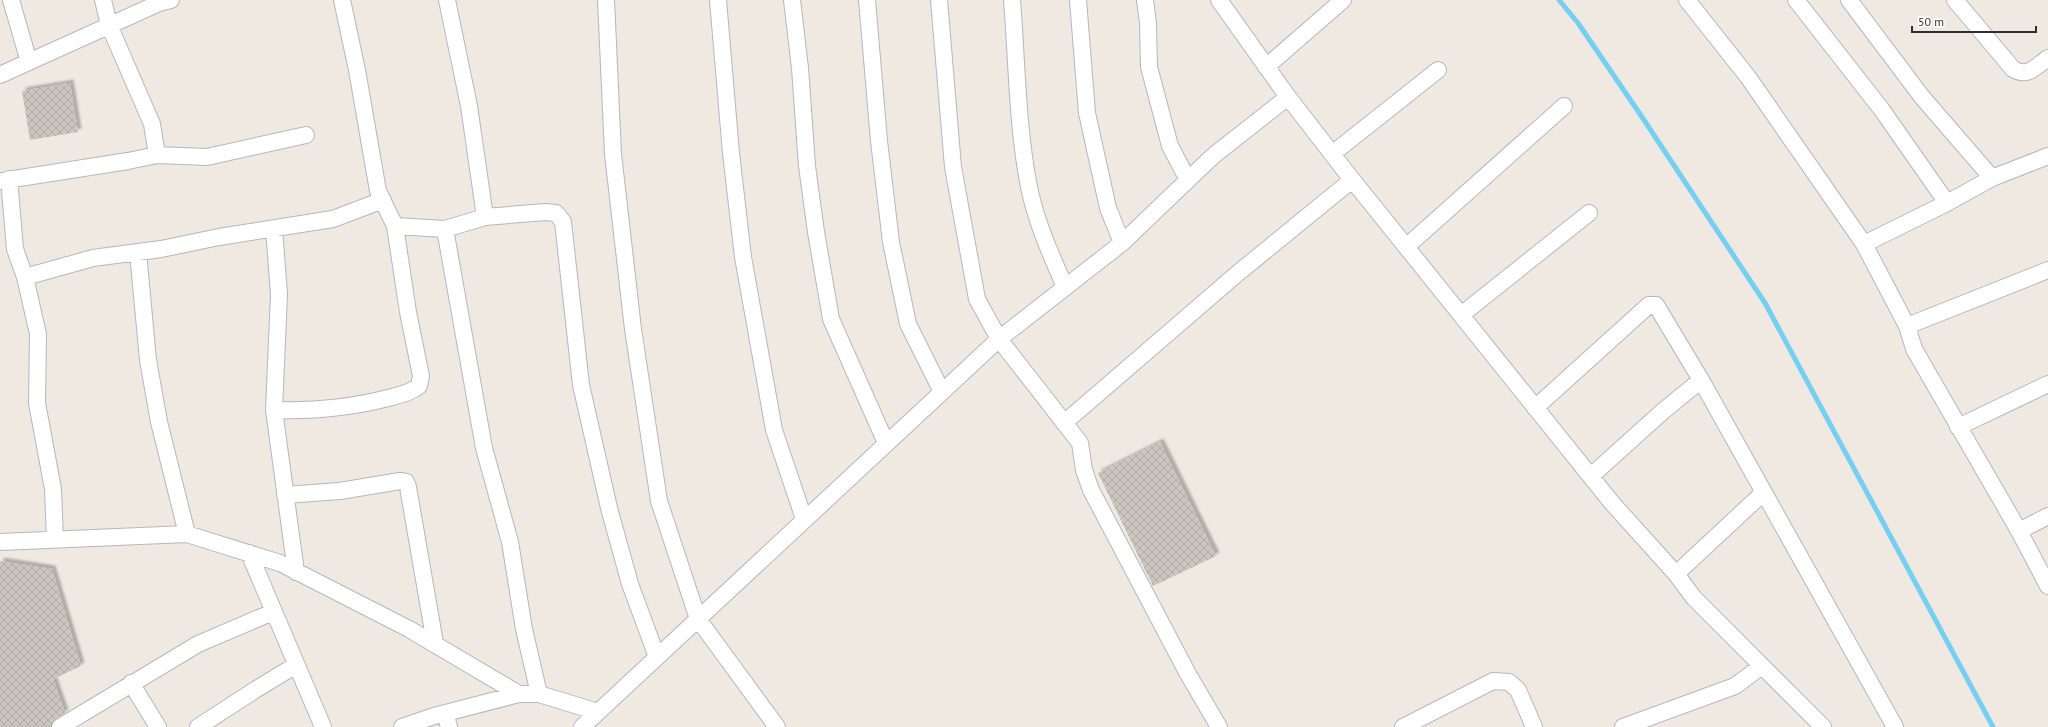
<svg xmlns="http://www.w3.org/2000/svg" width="2048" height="727" font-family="'PT Sans',sans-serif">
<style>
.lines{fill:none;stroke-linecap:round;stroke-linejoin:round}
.stream{stroke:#75cff0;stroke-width:5}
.building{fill:url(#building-cross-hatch);filter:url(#shadow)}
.minor-casing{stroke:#b4b7c1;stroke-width:18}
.minor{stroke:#fff;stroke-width:16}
</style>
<defs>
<pattern id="building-cross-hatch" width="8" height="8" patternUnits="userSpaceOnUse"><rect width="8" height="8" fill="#cbc7bf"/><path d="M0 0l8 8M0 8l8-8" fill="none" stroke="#afaba4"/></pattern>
<filter id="shadow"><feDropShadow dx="3.5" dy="-3.5" stdDeviation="1" flood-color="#0004"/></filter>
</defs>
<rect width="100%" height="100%" fill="#efe9e1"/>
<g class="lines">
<!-- stream -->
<path class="stream" d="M1559,0L1578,23L1640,114L1765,303L1993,727"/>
</g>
<!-- building -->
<path class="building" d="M70,83L78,132L30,140L22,91Z
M1160,442L1216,556L1153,586L1098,473Z
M0,561L52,569L81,666L53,679L65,713L55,719L51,727H0Z"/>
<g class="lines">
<defs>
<path id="minor" d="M11,0L29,62
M103,0L109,25L152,124L157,155
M342,0L357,70L378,191L395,226L445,229L485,217L545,212L556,213L563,222L581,385L609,508L630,584L657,657
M447,0L469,106L485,217
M606,0L613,154L633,329L659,501L698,619L777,727
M718,0L731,153L743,257L774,430L804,519
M792,0L800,68L807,166L816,232L831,319L886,443
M867,0L879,141L891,242L908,324L942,392
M939,0L953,167L977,299L999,339L1080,443L1084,470L1091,490L1188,674L1219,727
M1012,0C1017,62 1017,126 1029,187C1036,222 1051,255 1065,287
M1078,0L1087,113L1108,208L1122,243
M1145,0L1148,23L1149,67L1170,146L1188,180
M1219,0L1288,97L1346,172L1612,503L1676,574L1694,598L1823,727
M1687,0L1748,77L1864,244L1907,326L1914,349L2019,531L2048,586
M1796,0L1882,110L1947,203
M1849,0L1922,97L1992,178
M1955,0L2013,69C2028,78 2035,67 2048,58
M1266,67L1343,0
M0,75L159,3L171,0
M1332,154L1438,70
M9,179L15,249L25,277L38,334L37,403L53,489L55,540
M0,181L128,161L157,155L207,157L306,135
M274,229L279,294L274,410L296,572
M445,229L484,448L510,542L524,629L539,694
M1864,244L1947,203L1992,178L2048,156
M1406,247L1564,106
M138,252L148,360L159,422L187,534
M25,277L93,258L161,249L219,237L333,219L383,200
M1461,315L1589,213
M1907,326L2048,270
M1535,408L1649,305H1656L1701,380L1895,727
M274,410C313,411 350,408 388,398C399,395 410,393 419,386L421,376L408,312L395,226
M1064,423L1238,273L1352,180
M1958,427L2048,384
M1591,476L1662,412L1701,380
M285,495L340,491L400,481L406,482L408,487L435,643
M2019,531L2048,516
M0,542L187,534L280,563L409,629L519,694
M249,553L323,727
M1676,574L1763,493
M131,683L158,727
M445,713L449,727
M60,727L198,644L273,612
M198,727L255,690L296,665
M402,727L434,716L519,694H539L598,712
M582,727L999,339L1122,243L1213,156L1288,97
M1403,727L1493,681L1509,682L1518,690L1534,727
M1623,727L1735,686L1762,666"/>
</defs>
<!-- minor casing -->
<use href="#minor" class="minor-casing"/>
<!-- minor -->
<use href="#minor" class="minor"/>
</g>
<!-- scale -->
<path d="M1912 26v6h124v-6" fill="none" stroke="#2e2e2e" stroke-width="2"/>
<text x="1918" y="26" font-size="12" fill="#2e2e2e" stroke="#ffffff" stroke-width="3" paint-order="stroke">50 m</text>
</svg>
